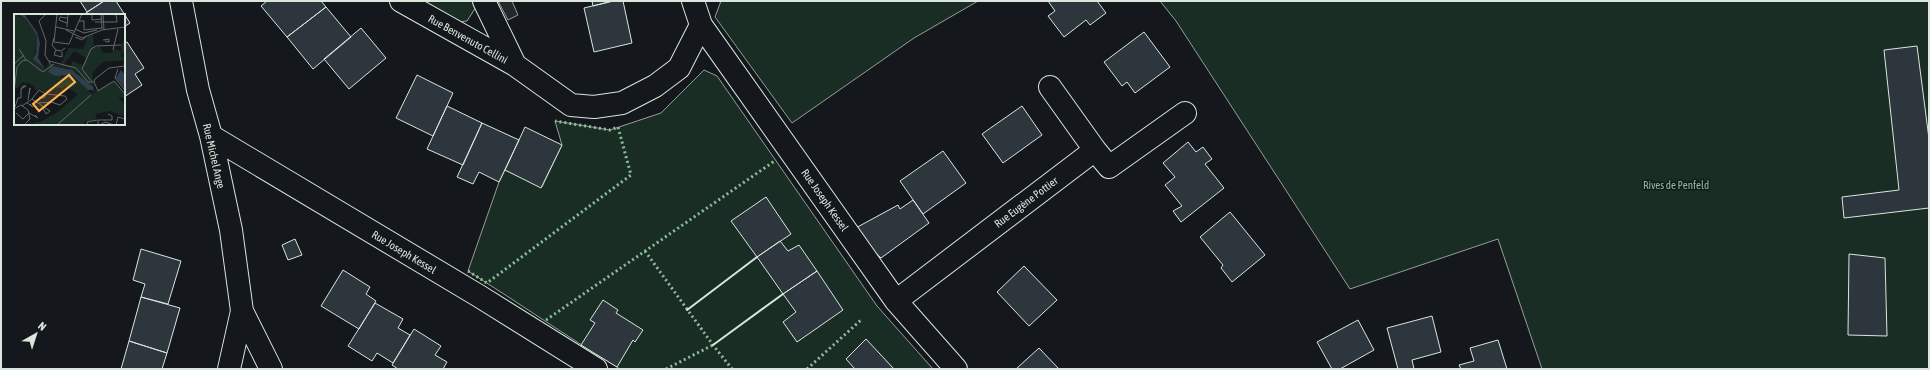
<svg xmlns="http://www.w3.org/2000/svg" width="1930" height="370" font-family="'Asap Condensed',sans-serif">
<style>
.green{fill:#1a2d24;stroke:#939e99}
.parking{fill:#24282b;stroke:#939e99}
.building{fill:#2c363c;stroke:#d8e6dc}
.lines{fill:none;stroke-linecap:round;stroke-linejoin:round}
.street-casing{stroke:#d8e6dc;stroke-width:24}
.street{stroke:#14181c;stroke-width:22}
.hedge{stroke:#8ac095;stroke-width:3;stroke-dasharray:2 3;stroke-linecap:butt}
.wall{stroke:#d8e6dc;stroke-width:2}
.labels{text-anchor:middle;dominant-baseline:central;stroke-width:3;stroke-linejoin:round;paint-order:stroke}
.street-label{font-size:11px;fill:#d8e6dc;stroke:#14181c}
.park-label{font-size:11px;fill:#8ac095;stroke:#14181c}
.inset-road{fill:none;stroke:#626a69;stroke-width:1}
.view{fill:#ffb74d;fill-opacity:0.15;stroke:#ffb74d;stroke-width:2}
.inset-edge{fill:none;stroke:#d8e6dc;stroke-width:2}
</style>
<rect width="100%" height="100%" fill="#14181c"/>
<!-- green -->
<path class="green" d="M423,1H472L476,7L467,21L459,22Z
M721,1H978L914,38L792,123L715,17Z
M1160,1H1929V369H1542L1498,239L1350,289L1176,21Z
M704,70L717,76L877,306L933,369H620C569,338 519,303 468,271L499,182L505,170L542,187L562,145L555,121L610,130L661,113Z"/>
<!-- parking -->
<path class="parking" d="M498,1H512L518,15L508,20Z"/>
<!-- building -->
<path class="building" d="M80,1H104L87,12Z
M104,1H116L130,23L124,27V15H83Z
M267,1H321L326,7L287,37L261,6Z
M592,1H613L593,6Z
M613,1H623L632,43L594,52L584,8Z
M1048,1H1097L1106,13L1090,25L1086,20L1064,37L1048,16L1055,11Z
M326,7L351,37L313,69L287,37Z
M361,28L386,58L349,89L324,59Z
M1144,32L1170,67L1135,93L1127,82L1122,86L1104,62Z
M127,42L144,68L135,74L142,85L124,97V43Z
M1917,46L1929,139V208L1844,218L1842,197L1899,190L1884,50Z
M417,75L453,93L433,136L396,118Z
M447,106L482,123L463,165L427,149Z
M1022,106L1042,135L1003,163L982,134Z
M482,123L519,140L499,182L479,172L473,184L457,177Z
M525,127L562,145L541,188L505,170Z
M1188,142L1196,152L1203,147L1212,159L1205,164L1224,188L1181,222L1173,211L1182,206L1165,185L1175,177L1163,163Z
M943,151L966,183L923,214L900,181Z
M766,197L791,234L757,257L731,221Z
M913,200L929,223L881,258L852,230L898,205L900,209Z
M1230,212L1265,255L1232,282L1221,268L1223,265L1200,237Z
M295,239L302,255L288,260L282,245Z
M780,241L788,251L799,245L817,271L783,294L757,257Z
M141,249L181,261L168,304L141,297L145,284L133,280Z
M1849,254L1885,258L1887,336L1848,335Z
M1024,266L1057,300L1029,326L997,292Z
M343,270L370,287L366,294L376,301L359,329L321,306Z
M817,271L843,310L797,342L783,322L796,312L783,294Z
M141,297L180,308L167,353L129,341Z
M603,300L618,310L616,313L643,330L635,342L633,340L617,367L581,345L595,323L590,320Z
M375,303L403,319L398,328L410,335L393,363L377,353L372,361L348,346Z
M1432,316L1441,352L1412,360L1414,369H1398L1387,328Z
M1358,320L1374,350L1340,369H1332L1317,342Z
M414,329L441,346L435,355L447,362L443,369H398L392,365Z
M866,339L894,369H855L846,359Z
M1498,340L1507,369H1461L1459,365L1474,361L1470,348Z
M129,341L167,353L162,369H121Z
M1039,348L1059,369H1016Z"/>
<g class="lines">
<defs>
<path id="street" d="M181,1L198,90L211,136L231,230L242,311L271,369
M401,1L515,65L571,105L594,107L622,103L655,86L679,68L701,25L693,1
M484,1L515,65
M701,25L896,301L956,369
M211,136L479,296L596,369
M1095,150L1109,167L1185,113
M896,301L1095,150L1050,87
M229,369L242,311"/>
</defs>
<!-- street casing -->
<use href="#street" class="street-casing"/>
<!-- street -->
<use href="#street" class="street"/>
<!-- hedge -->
<path class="hedge" d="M645,251L713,345L732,369
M468,271L487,283L631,175L618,127L610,130L555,121
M546,320L776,160
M666,369L713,345
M807,369L861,320"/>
<!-- wall -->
<path class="wall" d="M687,310L757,257
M713,345L783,294"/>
</g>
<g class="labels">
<!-- street labels -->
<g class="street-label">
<text transform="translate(468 39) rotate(29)">Rue Benvenuto Cellini</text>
<text transform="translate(214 156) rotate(77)">Rue Michel Ange</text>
<text transform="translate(825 200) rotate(55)">Rue Joseph Kessel</text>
<text transform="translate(1026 202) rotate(-37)">Rue Eugène Pottier</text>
<text transform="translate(404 252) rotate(31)">Rue Joseph Kessel</text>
</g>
<!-- park labels -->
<g class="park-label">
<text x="1676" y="185">Rives de Penfeld</text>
</g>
</g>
<!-- overview -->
<g transform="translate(14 14)">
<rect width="111" height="111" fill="#14181c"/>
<path d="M0,0L12,5L23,22L20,46L31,55L35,50L46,51L55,34L69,35L74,22L79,20L80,32L77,34L86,32L89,39H97L101,35L108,38L107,31L111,24V36L107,41L111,46L89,48L83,53L78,60L79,66L74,68L79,69L81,77H80L78,78L79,73L73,70L64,59L54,54L39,52L47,63L58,61L78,80L96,68H101L111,81V84L104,83L111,91V103L96,97L81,100L83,105L70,108L71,111H23L19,108H26L44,98L64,80L51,72L49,75L38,72L36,80L26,75L21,76L20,72L15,69L8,68L4,74H0ZM60,37L72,44L69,51L58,47L57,52L50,50Z" fill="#1a2d24" fill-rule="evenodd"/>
<path d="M4,0L11,1L23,18L26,29L24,44L31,55L19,45L22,40L23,22L12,5ZM38,52L58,56L79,73V76H74L58,61L41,62L34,58ZM107,56L111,61V74L102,64Z" fill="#2f3f4d"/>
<path class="inset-road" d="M32,0L25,7L32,27L31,41L37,51M43,0L40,28L55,30L68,0M78,0V6L88,5M87,0L88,15M89,0L90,16M65,7H70V16L88,14M81,8H103L102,0M53,9L45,6L46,3L53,4M42,13L60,17M53,13L54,0M61,15L70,19L83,16M52,16L68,24L88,16L111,13M61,23L68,26L72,23M40,24L38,31L42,36L47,37L51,34M89,26L95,25V28L91,27M5,35L12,46M42,36L40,41L48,43V38M99,36L104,15M35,47L62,54L74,68H80M0,50L10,41M104,55L101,64L111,76M78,68L68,55L77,35L82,32L107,31M80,68L84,77L100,67L111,80M80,68L81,65L95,54L111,52M0,77L3,53L8,47L13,46L29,58L40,50M18,85L25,76L32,80L31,83L26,84L25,83L30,84M14,86L16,74L15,80M12,88L19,93L16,90M25,89L37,88L46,91L53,85L51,82L32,80M8,92L18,85L36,97L32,100L28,92M1,93L4,84H7V75L9,72H12L7,75M0,95L7,91L14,96L16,105L10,111M2,99L9,105L15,99L24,104L21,101M43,111L77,81M74,111L73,108L83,106M84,111V106H98V102L94,100M86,111L91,108L100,111M102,111L104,103L111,105"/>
<path class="view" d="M55,61L61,68L25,97L19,90Z"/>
<rect width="111" height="111" class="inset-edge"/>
</g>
<!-- border -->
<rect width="1930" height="370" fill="none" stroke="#d8e6dc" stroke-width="4"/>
<!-- north arrow -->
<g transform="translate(36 334) rotate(39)" stroke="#14181c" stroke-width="3" paint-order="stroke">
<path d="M0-3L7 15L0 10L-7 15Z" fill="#d8e6dc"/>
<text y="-6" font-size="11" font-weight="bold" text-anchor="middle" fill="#d8e6dc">N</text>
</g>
</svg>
